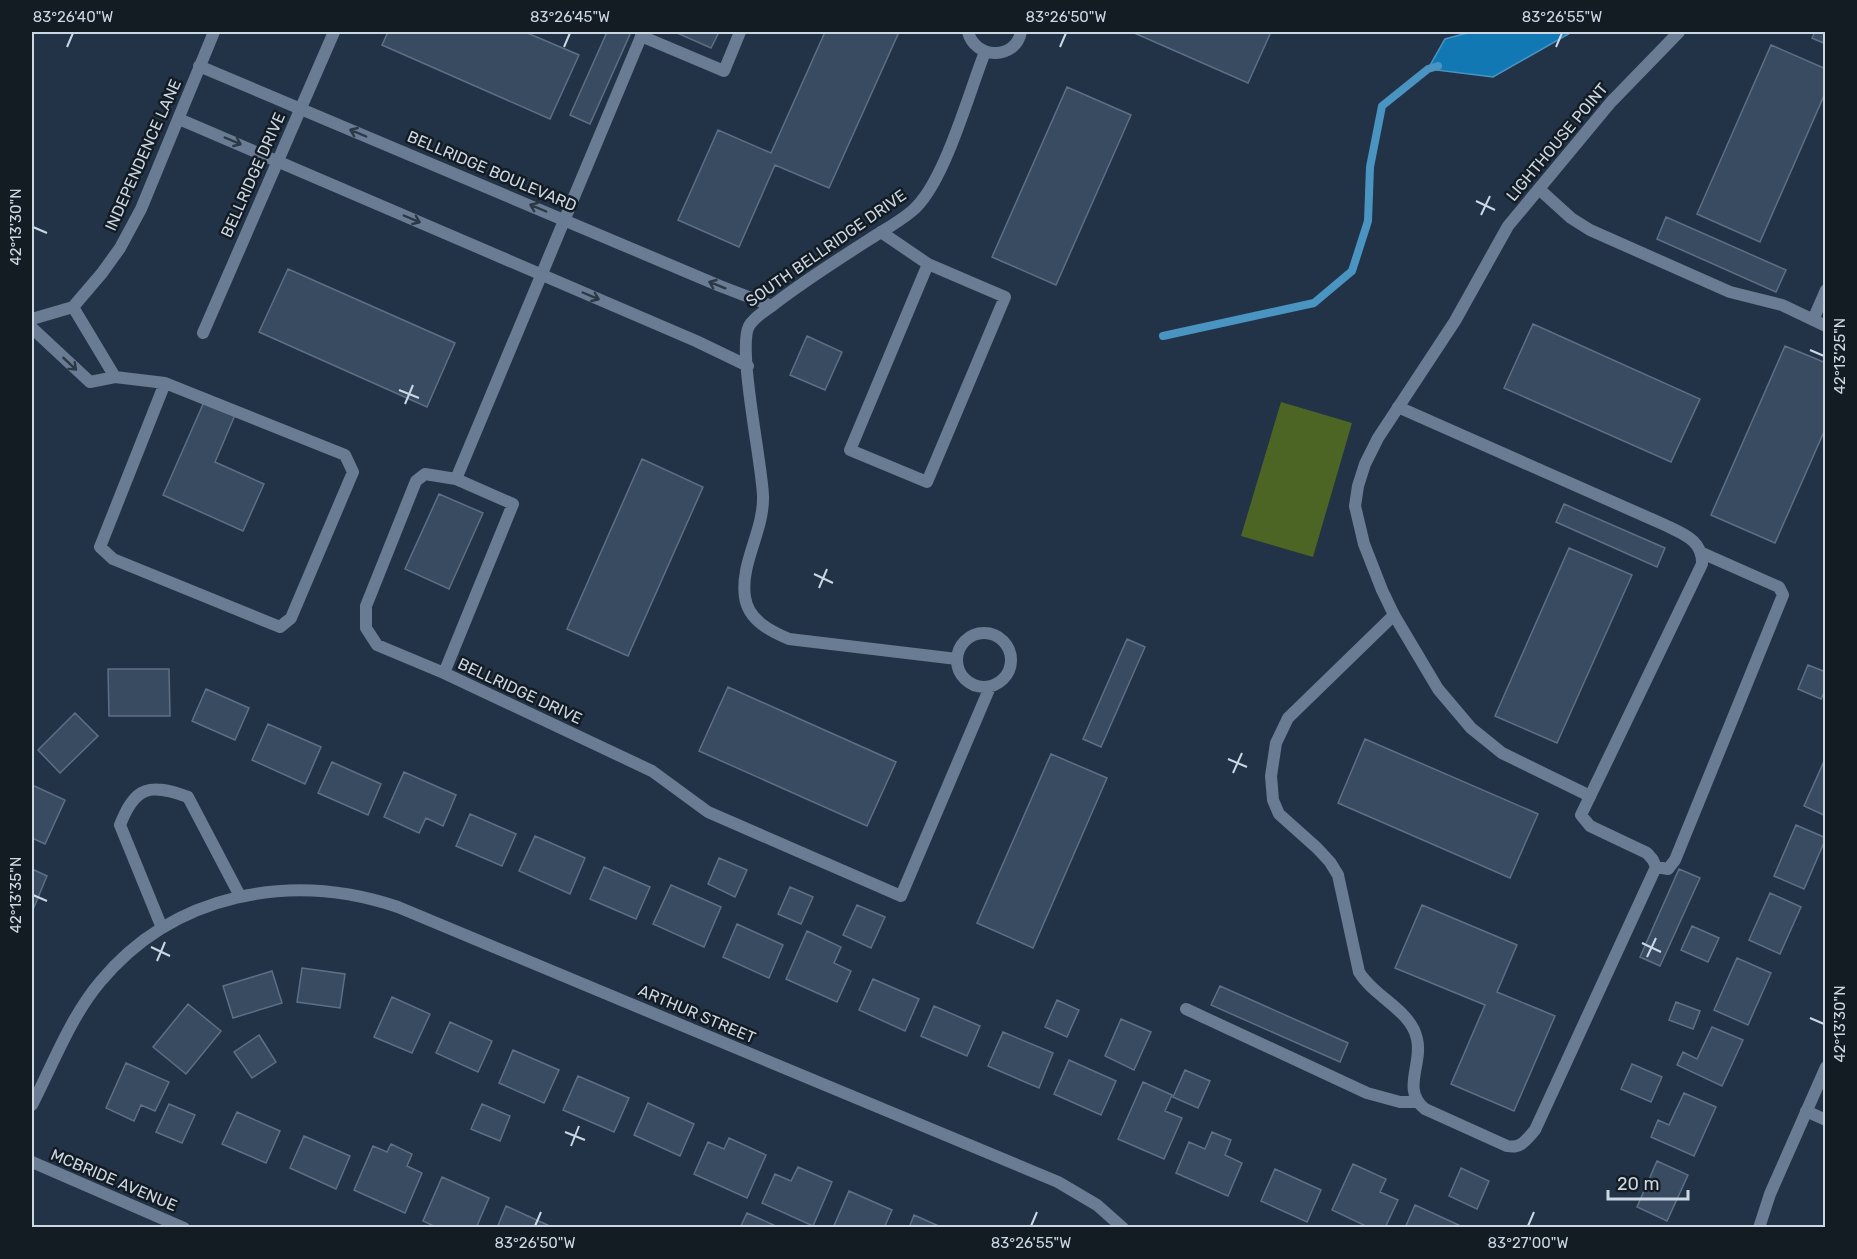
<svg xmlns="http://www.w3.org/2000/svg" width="1857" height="1259" font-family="Rubik,sans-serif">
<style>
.green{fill:#4c6524}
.water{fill:#1278b4;stroke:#4a94c2;stroke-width:1.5}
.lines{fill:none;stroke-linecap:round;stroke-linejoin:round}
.stream{stroke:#4a94c2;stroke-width:8}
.building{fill:#394b60;stroke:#5d6f86;stroke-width:1.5}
.lane{stroke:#697c93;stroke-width:12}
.street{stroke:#697c93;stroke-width:12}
.oneway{stroke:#2d3845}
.ticks{fill:none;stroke:#ccd7e4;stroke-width:2}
.labels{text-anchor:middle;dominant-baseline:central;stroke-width:5;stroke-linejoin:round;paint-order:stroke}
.street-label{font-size:16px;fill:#ccd7e4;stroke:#131b23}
.neatline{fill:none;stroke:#ccd7e4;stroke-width:2}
.ticks-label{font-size:15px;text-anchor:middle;fill:#ccd7e4}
</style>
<rect width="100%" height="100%" fill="#233347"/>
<!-- green -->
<path class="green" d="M1281,402L1352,423L1313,557L1241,536Z"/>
<!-- water -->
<path class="water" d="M1471,32H1572L1493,77L1428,69L1445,39Z"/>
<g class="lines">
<!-- stream -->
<path class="stream" d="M1163,336L1314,303L1352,271L1368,221L1370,167L1382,106L1428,69L1438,66"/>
</g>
<!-- building -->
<path class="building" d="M388,32H525L579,55L550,119L382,45Z
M607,32H631L590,124L570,115Z
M675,32H719L711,48Z
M825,32H899L829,188L775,165L739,247L678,220L718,130L771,153Z
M1132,32H1271L1248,83Z
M1815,32H1826V44L1812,38Z
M1771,45L1826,69V91L1760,242L1697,214Z
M1067,87L1131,115L1056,285L992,257Z
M1666,217L1786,270L1776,292L1657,239Z
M288,269L455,343L427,407L259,332Z
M1533,324L1700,399L1671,462L1504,388Z
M807,336L842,352L825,390L790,375Z
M1785,346L1826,363V427L1775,543L1711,515Z
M204,402L235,415L215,462L264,484L243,531L163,495Z
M642,459L703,487L628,656L567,629Z
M439,494L483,513L449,589L405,569Z
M1564,504L1665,548L1657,567L1556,522Z
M1569,548L1632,575L1557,743L1495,716Z
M1127,639L1145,647L1101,747L1083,739Z
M1808,665L1826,672V689L1821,699L1798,689Z
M108,669H169L170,716H109Z
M728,687L896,762L867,826L699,751Z
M206,689L249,708L235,740L192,721Z
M75,713L98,736L60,773L38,750Z
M268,724L321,747L305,784L252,760Z
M1365,739L1538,814L1510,878L1338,803Z
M1051,754L1107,778L1033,948L977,923Z
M1825,759H1826V816L1804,806Z
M332,762L381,784L368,815L318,793Z
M404,772L456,795L443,826L426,818L419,833L384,817Z
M32,785L65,800L45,844L32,838Z
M470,814L516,834L502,866L456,846Z
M1796,825L1826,838L1804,889L1774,876Z
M535,836L585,858L570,894L519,871Z
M719,858L747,870L735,897L708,884Z
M604,867L650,887L636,919L590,899Z
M32,869L47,876L32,912Z
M1679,869L1700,878L1660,966L1640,957Z
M671,885L721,907L704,947L653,924Z
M790,887L813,897L801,924L778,914Z
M1770,893L1801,907L1780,954L1749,940Z
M857,905L885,917L871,948L843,935Z
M1422,905L1517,945L1497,992L1555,1016L1514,1111L1451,1084L1485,1005L1395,968Z
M737,924L783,945L769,978L723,957Z
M1692,926L1719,938L1708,962L1681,950Z
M807,931L841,947L834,963L851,971L837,1002L786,979Z
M1737,958L1771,973L1748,1025L1714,1010Z
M302,968L345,974L340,1008L297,1002Z
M272,971L282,1003L233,1018L223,986Z
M873,979L919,999L905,1031L859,1010Z
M1220,986L1348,1043L1340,1062L1211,1005Z
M392,997L430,1014L412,1053L374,1037Z
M1057,1000L1079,1010L1067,1037L1045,1027Z
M1676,1002L1700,1011L1693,1029L1669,1020Z
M188,1004L221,1031L186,1074L153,1047Z
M934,1006L980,1026L967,1056L921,1036Z
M1121,1019L1151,1032L1134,1070L1105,1056Z
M450,1022L492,1041L478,1072L436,1053Z
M1712,1027L1743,1040L1722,1086L1677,1065L1683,1052L1697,1059Z
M1003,1032L1053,1053L1039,1088L988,1066Z
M259,1035L276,1062L252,1078L234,1052Z
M513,1050L559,1070L544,1103L499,1083Z
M1069,1060L1116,1081L1101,1115L1054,1094Z
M126,1063L169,1082L155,1111L141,1105L134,1121L106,1108Z
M1632,1064L1662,1077L1651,1102L1621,1089Z
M1185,1070L1210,1081L1198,1108L1173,1097Z
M578,1076L629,1098L614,1132L563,1110Z
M1143,1082L1172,1095L1165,1111L1182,1118L1164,1159L1118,1139Z
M1684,1093L1716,1107L1694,1156L1651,1137L1658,1120L1669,1125Z
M648,1103L694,1124L680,1156L634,1135Z
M169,1104L195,1115L182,1143L156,1132Z
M482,1104L510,1116L500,1141L471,1129Z
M237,1112L280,1131L266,1163L222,1144Z
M1212,1132L1231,1140L1225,1155L1242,1163L1228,1196L1176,1173L1189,1142L1205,1149Z
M304,1136L350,1156L336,1189L290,1168Z
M729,1138L766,1155L747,1198L694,1174L708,1142L724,1149Z
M391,1144L412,1154L407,1166L422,1173L405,1213L354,1190L373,1146L387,1152Z
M1657,1161L1688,1175L1667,1221L1637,1207Z
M1353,1164L1386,1179L1380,1192L1398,1200L1385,1228H1370L1332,1210Z
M798,1167L832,1182L813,1226L762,1203L775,1174L791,1181Z
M1461,1168L1489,1181L1477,1209L1449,1196Z
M1275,1169L1321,1190L1307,1222L1261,1201Z
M442,1177L489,1198L476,1228H438L423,1221Z
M849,1191L892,1210L884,1228H833Z
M1415,1205L1463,1227V1228H1405Z
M506,1206L554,1228H497Z
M747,1213L778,1227V1228H740Z
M914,1215L943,1228H909Z"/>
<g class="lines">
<!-- lane -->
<path class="lane" d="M643,32L456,479L513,504L444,673L652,771L708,812L901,896L990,687
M968,32C975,59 1015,61 1021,32
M641,36L724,71L740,32
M1539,189L1571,218L1590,230L1730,292L1782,305L1826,326
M881,232L928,264L1005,297L927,482L850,450L928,264
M73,307L115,377
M1813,320L1826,290
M32,328L90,382L115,377L165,383L345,455L353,472L291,618L280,627L113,559L100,547L165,383
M203,333L334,32
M1394,615L1288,718L1276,743L1271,776L1273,800L1279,814L1317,848L1330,862L1338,875L1359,972C1374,997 1411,1010 1417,1039C1423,1064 1401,1090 1425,1109L1507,1146C1521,1149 1526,1140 1535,1130L1656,867L1653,860L1647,853L1590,826L1581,815L1702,564C1703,540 1683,534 1665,525L1398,407
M957 660a27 27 0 1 1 54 0a27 27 0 1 1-54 0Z
M444,673L377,645L366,628V606L416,481L425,474L456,479
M1656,867L1668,869L1675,860L1783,595L1779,587L1702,553
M1186,1009L1367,1093L1400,1102H1416"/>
<!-- street -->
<path class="street" d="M199,66L720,286L772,306
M179,119L696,341L748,366
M32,319L73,307L102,273L120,248L141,209L214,32
M957,659L789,639C770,631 748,620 745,597C740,563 764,531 763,496C762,463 737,348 749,326C755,316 764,312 773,305C804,281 837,260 870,239C884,230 899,222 912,211C944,185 969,92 985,52
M1590,796L1502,753L1471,728L1438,689L1394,615L1382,590L1364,544L1355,506L1358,486L1365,464L1378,438L1455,321L1508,226L1611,102L1679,32
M162,928L120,825C135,786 150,783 188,797L240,896
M32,1105C53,1064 70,1018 100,982C174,893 291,871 398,907L1058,1182L1097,1205L1123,1228
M1806,1111L1826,1120
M32,1162L184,1228
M1759,1228L1770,1194L1826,1067"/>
</g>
<!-- one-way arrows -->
<defs><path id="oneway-shaft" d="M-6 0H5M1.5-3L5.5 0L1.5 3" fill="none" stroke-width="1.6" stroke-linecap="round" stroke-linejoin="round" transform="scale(1.5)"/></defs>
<g class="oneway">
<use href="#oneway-shaft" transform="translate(358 133) rotate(-157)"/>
<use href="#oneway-shaft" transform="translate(233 141) rotate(23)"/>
<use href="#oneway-shaft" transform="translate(538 208) rotate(-157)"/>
<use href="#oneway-shaft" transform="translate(412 219) rotate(23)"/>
<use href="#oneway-shaft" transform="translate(717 285) rotate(-158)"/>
<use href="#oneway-shaft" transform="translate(591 296) rotate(23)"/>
<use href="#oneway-shaft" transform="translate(70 364) rotate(43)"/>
</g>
<!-- ticks -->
<path class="ticks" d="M67,47L73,33M564,47L570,33M1060,47L1066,33M1556,47L1562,33M1476,201L1495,210M1481,215L1490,196M33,227L47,233M1810,350L1824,356M399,390L419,398M405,404L413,385M814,574L833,583M819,588L827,569M1228,759L1247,767M1233,773L1242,753M33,895L47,901M1642,943L1661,952M151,947L170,956M1647,957L1656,938M157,961L165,942M1810,1018L1824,1024M565,1132L585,1140M571,1146L579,1126M535,1226L541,1212M1031,1226L1037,1212M1528,1226L1534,1212"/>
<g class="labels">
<!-- street labels -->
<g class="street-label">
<text transform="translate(1557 142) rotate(-50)">LIGHTHOUSE POINT</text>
<text transform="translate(143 155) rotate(-66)">INDEPENDENCE LANE</text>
<text transform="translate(492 171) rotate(23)">BELLRIDGE BOULEVARD</text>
<text transform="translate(253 175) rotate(-66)">BELLRIDGE DRIVE</text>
<text transform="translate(826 248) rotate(-35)">SOUTH BELLRIDGE DRIVE</text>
<text transform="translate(520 691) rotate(25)">BELLRIDGE DRIVE</text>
<text transform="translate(697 1014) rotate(23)">ARTHUR STREET</text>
<text transform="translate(114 1180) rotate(23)">MCBRIDE AVENUE</text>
</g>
</g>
<!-- border -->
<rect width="1857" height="1259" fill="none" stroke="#131b23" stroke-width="66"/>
<!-- scale -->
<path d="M1608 1190v9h80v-9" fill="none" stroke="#ccd7e4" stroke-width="3"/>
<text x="1617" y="1190" font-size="18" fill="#ccd7e4" stroke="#131b23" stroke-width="4.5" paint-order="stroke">20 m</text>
<rect x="33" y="33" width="1791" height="1193" class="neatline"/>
<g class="ticks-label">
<text x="73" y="22">83°26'40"W</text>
<text x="570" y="22">83°26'45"W</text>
<text x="1066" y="22">83°26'50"W</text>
<text x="1562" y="22">83°26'55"W</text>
<text transform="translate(16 227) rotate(-90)" y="5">42°13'30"N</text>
<text transform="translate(1840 356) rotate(-90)" y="5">42°13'25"N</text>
<text transform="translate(16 895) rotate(-90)" y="5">42°13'35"N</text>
<text transform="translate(1840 1024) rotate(-90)" y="5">42°13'30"N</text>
<text x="535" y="1248">83°26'50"W</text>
<text x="1031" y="1248">83°26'55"W</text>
<text x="1528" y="1248">83°27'00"W</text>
</g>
</svg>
